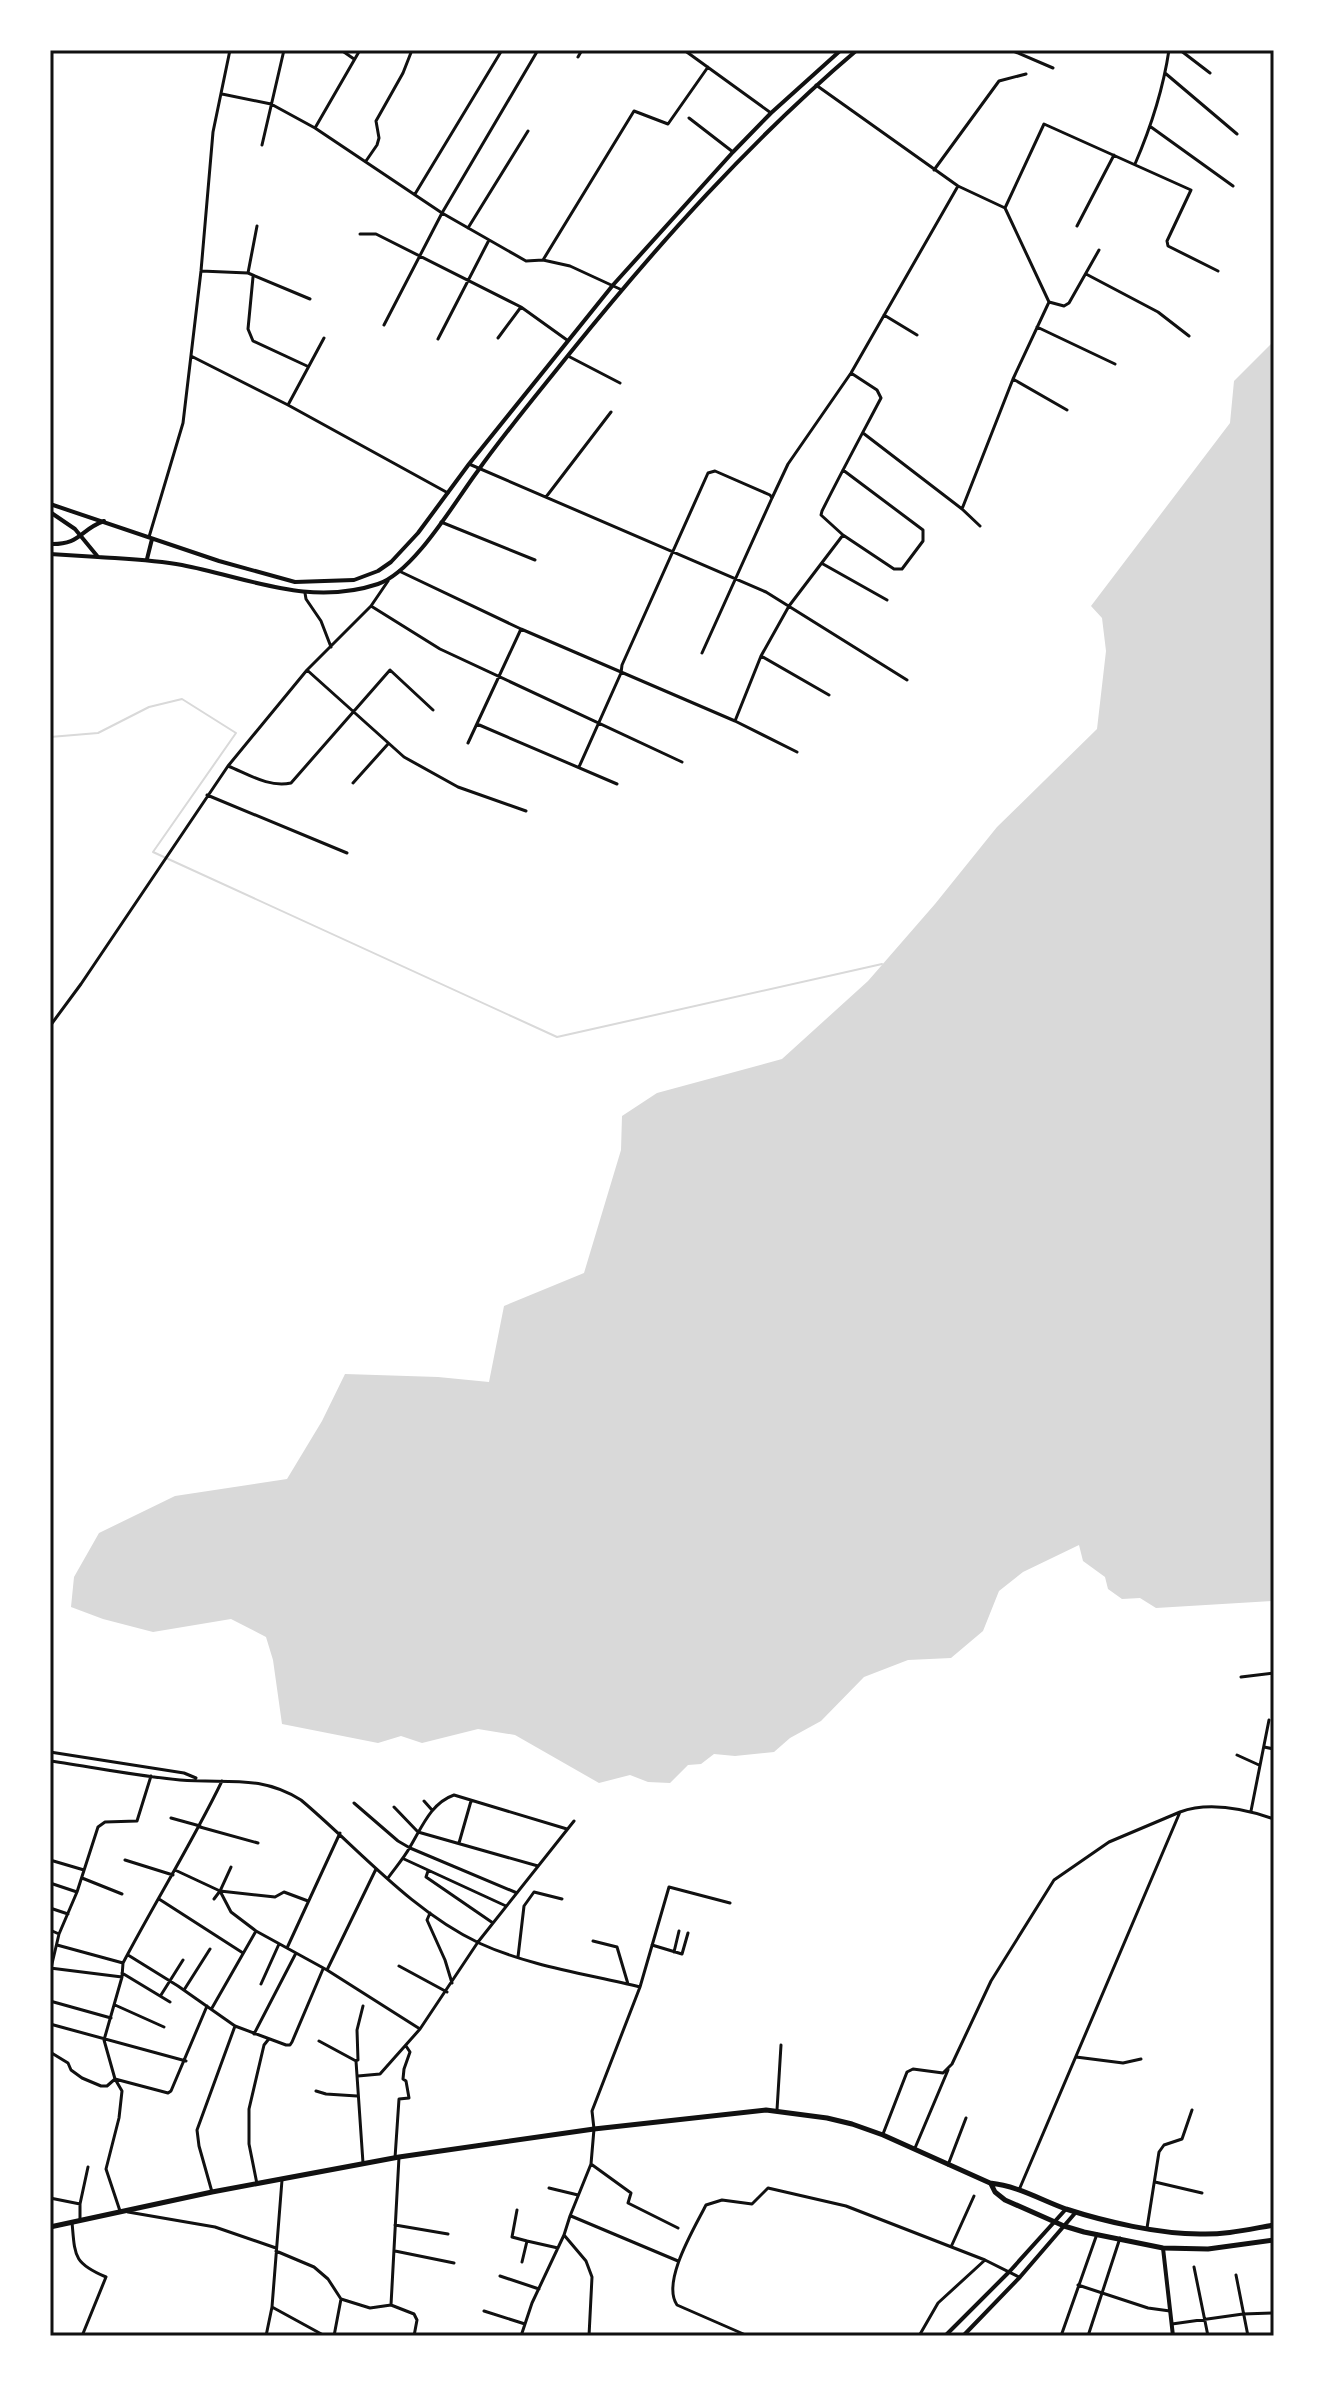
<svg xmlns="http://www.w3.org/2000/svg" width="1324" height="2386" font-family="'Crimson Pro',serif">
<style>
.water{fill:#d9d9d9}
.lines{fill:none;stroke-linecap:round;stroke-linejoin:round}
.stream{stroke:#d9d9d9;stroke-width:2}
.minor{stroke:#111;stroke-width:3}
.tertiary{stroke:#111;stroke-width:4}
.secondary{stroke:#111;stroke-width:4}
.trunk{stroke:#111;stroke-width:5}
.neatline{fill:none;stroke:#111;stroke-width:3}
</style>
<rect width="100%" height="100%" fill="#fff"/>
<!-- water -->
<path class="water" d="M1274,341V1601L1156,1608L1140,1598L1122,1599L1108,1589L1105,1577L1083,1561L1079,1545L1023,1572L999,1591L983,1631L951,1658L908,1660L864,1677L821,1721L790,1738L774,1752L735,1756L714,1754L701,1764L688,1765L670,1783L648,1782L630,1775L599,1783L515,1735L478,1729L422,1743L401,1736L378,1743L282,1724L273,1660L266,1637L231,1619L153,1632L103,1619L71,1607L74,1577L99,1533L175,1496L287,1479L322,1421L345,1374L438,1377L489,1382L504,1306L584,1273L621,1150L622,1116L657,1093L782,1059L868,981L935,904L997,827L1097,729L1106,651L1102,618L1091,606L1230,423L1234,381Z"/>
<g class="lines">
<!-- stream -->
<path class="stream" d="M50,737L98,733L149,707L182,699L236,733L153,852L557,1037L882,964"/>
<!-- minor -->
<path class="minor" d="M341,50L354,59
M360,50L315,128L442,213L526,261L543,260L570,266L622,290
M684,50L771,113
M1011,50L1053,68
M1180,50L1210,73
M578,57L582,50
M1165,73L1237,134
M816,85L958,186L1005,208L1049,302L1064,306L1069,303L1099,250
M222,94L271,104L315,128
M689,118L733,152
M1151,127L1233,186
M262,145L284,50
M366,161L377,145L379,138L376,121L403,73L412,50
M1135,164C1151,127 1163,90 1169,50
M934,170L999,81L1026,74
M415,194L502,50
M1005,208L1044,124L1191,190L1167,241L1168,246L1218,271
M1077,226L1114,155
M468,228L528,131
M360,234H376L521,307L567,340
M543,260L634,111L668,124L708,67
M201,271L248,273L310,299
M248,273L257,226
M1086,274L1158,312L1189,336
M253,277L248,329L253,341L307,366
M884,315L917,335
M384,325L442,213L538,50
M1037,327L1115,364
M498,338L521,307
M438,339L489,240
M191,356L288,405L448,493
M568,356L620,383
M1013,379L1067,410
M288,405L324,338
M863,433L962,509L980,526
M469,464L766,592L907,680
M843,470L923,530V541L902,569H894L843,535L821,515L822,511C841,473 861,436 881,398L877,390L851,373
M546,497L611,412
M772,498L788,464L851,373L958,186
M962,509L1013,379L1049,302
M441,522L535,560
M149,537L183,423L201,271L213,132L230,50
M823,564L887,600
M399,571L521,629L735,721L797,752
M305,593L306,599L321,621L331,647
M371,606L440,649L682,762
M307,670L404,757L458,787L526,811
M829,695L761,656L789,606L843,535
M735,721L761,656
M477,724L617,784
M468,743L521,629
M228,766C248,774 269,788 291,783L390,670L433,710
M579,767L621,673L622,665L708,473L715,471L770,495L772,498L702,653
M353,783L388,744
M207,795L347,853
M50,1026L81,984L228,766L307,670L371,606L388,581
M1241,1677L1274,1673
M1264,1747L1274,1749
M50,1752L184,1773L196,1778
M1237,1755L1259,1765
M50,1761C93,1767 137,1776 180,1780C227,1784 259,1774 301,1800C358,1848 410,1910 479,1943C529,1966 587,1974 640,1987L592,2111L594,2129L591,2164L570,2216L564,2235L532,2303L521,2336
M424,1801L432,1810
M354,1803L398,1841L410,1848L517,1893
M394,1807L418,1832L538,1866
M1251,1811L1269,1720
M171,1818L200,1826
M200,1827L258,1843
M459,1843L471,1801
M404,1859L506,1906
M50,1860L84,1870
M125,1860L173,1875
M175,1870L220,1891L231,1912L256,1931L327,1970L420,2029
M428,1871L426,1877L493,1923
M82,1878L122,1894
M388,1878C395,1868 404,1858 410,1847C422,1827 431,1803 454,1795L567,1829
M50,1883L77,1892
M220,1891L231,1867
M159,1899L243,1953
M214,1899L220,1891L275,1897L284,1892L308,1901
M50,1908L68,1914
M430,1913L427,1920L445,1960L452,1983
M50,1930L59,1934
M593,1941L617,1947L628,1984
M57,1945L123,1963L122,1977L104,2040L115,2079L122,2091L119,2118L106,2169L120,2211
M652,1945L682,1954L688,1933
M287,1948L340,1833
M674,1952L679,1931
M128,1955L178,1986L235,2026L286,2045H290L292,2042L323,1969
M518,1957L524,1906L534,1892L562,1899
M123,1963C155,1902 192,1843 222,1781
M399,1966L447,1992
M50,1968L122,1977
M51,1968L59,1934L77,1892L98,1827L105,1822L137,1821L151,1776
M327,1970L376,1869
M122,1973L170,2002
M261,1984L279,1944
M640,1987L669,1887L730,1903
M184,1990L210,1949
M161,1995L183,1960
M50,2001L111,2018
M115,2005L164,2027
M212,2008L256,1931
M50,2024L186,2061
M254,2034L296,1953
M319,2041L356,2061L363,2163
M50,2052L68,2063L71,2070L82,2078L101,2086H107L115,2079L168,2093L171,2091L207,2006
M1076,2057L1123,2063L1141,2059
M356,2061L358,2060L357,2030L363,2006
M358,2076L380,2074L420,2029L478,1942L574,1821
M316,2091L326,2094L357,2096
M777,2110L781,2045
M883,2134L907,2072L913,2069L943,2073L952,2064L991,1981L1054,1880L1109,1842L1180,1812
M915,2148L948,2070
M395,2158L399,2099L409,2098L406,2081L403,2079L404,2069L410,2052L406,2046
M591,2164L631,2193L628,2203L678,2228
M948,2165L966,2118
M1155,2182L1202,2193
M257,2184L249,2144V2109L264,2045L268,2040
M549,2188L578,2195
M1019,2190L1180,1812C1210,1801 1245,1809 1274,1819
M212,2192L199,2146L197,2130L235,2026
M50,2198L80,2204
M517,2210L512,2237L527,2241
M128,2212L215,2227L276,2248
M571,2216L678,2261
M80,2220V2204L88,2167
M72,2222C75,2256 73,2263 106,2277L82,2336
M395,2225L448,2234
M1147,2228L1159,2152L1164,2145L1182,2139L1192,2110
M564,2235L586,2261L592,2277L589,2336
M951,2247L974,2196
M276,2251L314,2267L328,2279L341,2299L370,2308L391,2305L414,2314L417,2320L414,2336
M395,2251L454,2263
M522,2262L527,2241L558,2248
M1194,2267L1208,2336
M1236,2275L1248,2336
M500,2276L539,2289
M1078,2285L1148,2308L1170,2311
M391,2305L399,2157
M272,2307L325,2336
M484,2311L525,2324
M1172,2324L1243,2314L1274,2313
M266,2336L272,2307L282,2180
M334,2336L341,2299
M748,2336L677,2305C661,2282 695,2227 706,2205L722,2200L752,2204L768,2188L846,2206L985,2260L1019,2277
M919,2336L938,2303L985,2260
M1061,2336L1097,2234
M1088,2336L1120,2238"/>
<!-- tertiary -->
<path class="tertiary" d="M50,544C81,545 79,530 104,521
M50,554L98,557"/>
<!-- secondary -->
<path class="secondary" d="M50,504L219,561L295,582L354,580L378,571L391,562L418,533L469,464L613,285L733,152L771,113L841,50
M50,512L75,529L98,557C126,559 154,560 182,565C249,578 309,607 378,584C414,572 454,503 477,472C506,431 539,392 570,353C658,244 751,140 857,50
M147,559L152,539
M1163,2248L1173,2336
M945,2336L1010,2271L1066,2209
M963,2336L1020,2277L1076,2212"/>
<!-- trunk -->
<path class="trunk" d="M991,2184L995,2192L1005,2200L1064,2226L1084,2232L1163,2248L1208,2249L1274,2240
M50,2227L212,2192L399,2157L594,2129L766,2110L827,2118L852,2124L883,2135L990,2183C1018,2186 1041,2200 1066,2209C1106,2222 1159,2234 1200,2234C1225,2235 1250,2229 1274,2225"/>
</g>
<!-- border -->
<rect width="1324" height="2386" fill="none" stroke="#ffffff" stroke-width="104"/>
<rect x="52" y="52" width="1220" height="2282" class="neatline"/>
</svg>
